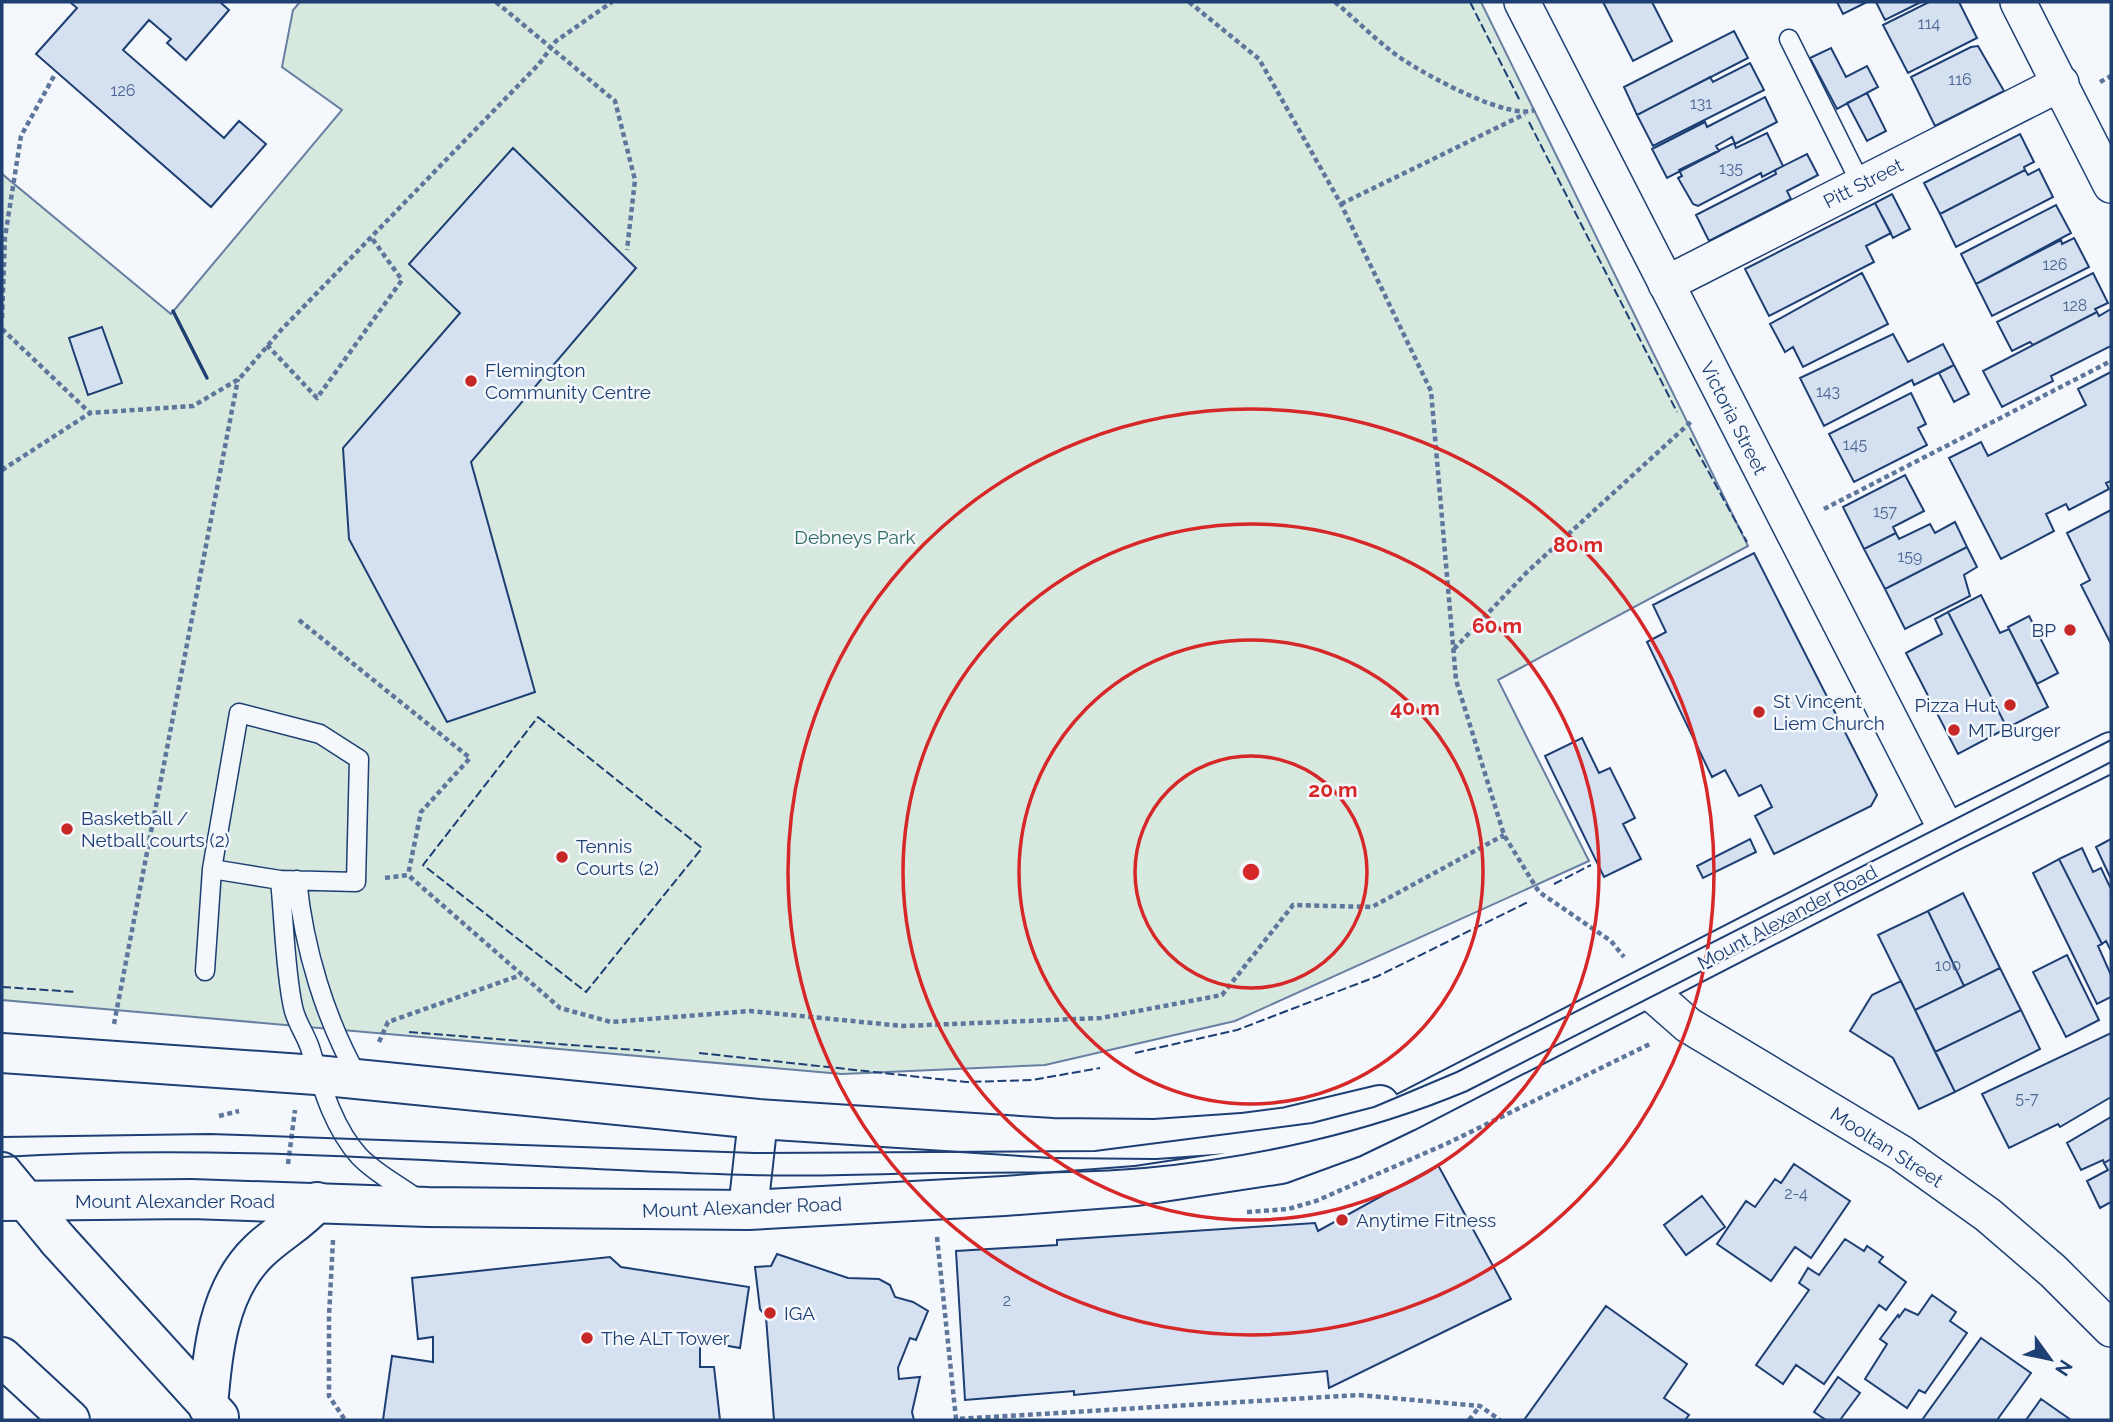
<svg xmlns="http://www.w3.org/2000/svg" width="2113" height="1422" font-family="Raleway,sans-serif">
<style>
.green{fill:#d7e8df;stroke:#687fa3;stroke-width:2}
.building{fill:#d5e0f0;stroke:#1d3f73;stroke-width:2}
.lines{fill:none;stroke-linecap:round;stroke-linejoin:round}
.service-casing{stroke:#1d3f73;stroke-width:21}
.minor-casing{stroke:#1d3f73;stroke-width:38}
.primary-casing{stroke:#1d3f73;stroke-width:42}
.trunk-casing{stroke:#1d3f73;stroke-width:42}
.motorway-casing{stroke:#1d3f73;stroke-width:42}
.path{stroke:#5e769c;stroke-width:4.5;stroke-dasharray:5 3.5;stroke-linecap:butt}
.service{stroke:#f4f7fb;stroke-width:18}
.minor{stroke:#f4f7fb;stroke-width:35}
.primary{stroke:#f4f7fb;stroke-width:38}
.trunk{stroke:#f4f7fb;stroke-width:38}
.motorway{stroke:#f4f7fb;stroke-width:38}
.tram{stroke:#1d3f73;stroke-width:2}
.fence{stroke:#1d3f73;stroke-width:2;stroke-dasharray:9 3.5;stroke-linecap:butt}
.wall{stroke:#1d3f73;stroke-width:3.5}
.ring{fill:none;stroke:#d62828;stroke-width:3.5}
.poi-dot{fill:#c62828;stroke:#f4f7fb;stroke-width:2.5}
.labels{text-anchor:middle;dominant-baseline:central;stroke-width:5;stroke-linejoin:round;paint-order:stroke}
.number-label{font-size:16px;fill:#4b6792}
.street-label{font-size:19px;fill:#1d3f73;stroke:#f4f7fb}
.poi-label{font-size:19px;fill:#1d3f73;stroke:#f4f7fb;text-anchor:start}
.park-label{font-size:19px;fill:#2c6c60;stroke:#f4f7fb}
.centre{fill:#d62828;stroke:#f4f7fb;stroke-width:3.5}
.ring-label{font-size:21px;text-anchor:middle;font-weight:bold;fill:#d62828;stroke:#f4f7fb;stroke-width:5;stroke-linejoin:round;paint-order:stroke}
</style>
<rect width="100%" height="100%" fill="#f4f7fb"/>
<!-- green -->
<path class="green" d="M300,2H1481L1748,546L1498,680L1589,861L1235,1021L1045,1065L842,1074L2,1000V174L171,314L342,110L282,67L293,10Z"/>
<!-- building -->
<path class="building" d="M70,2H220L229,10L186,60L167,43L171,39L149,20L123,50L224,138L239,121L266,144L211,207L36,54L77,8Z
M1603,2H1652L1672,41L1633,61Z
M1837,2H1867L1843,14Z
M1876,2H1921L1885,20Z
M1929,2H1959L1977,38L1908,73L1883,25Z
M1734,31L1748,58L1637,115L1624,87Z
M1978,46L2004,91L1935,126L1911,77L1971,47Z
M1831,48L1846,77L1867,66L1878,87L1837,109L1810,58Z
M1750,63L1764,90L1653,146L1637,115L1710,77L1713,82Z
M1867,93L1886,131L1867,141L1847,103Z
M1765,97L1777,122L1735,144L1732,137L1716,146L1719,151L1667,178L1652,149L1705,122L1707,127Z
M1767,133L1783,166L1762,177L1761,173L1698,206L1693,204L1678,178L1682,176L1679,170L1734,143L1736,148Z
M2020,134L2034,162L2024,167L2025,170L1940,214L1924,183Z
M513,148L636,268L471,462L535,692L447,722L349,539L343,448L460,313L409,264Z
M1807,154L1818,175L1787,191L1791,199L1709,241L1696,215L1776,174L1775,170Z
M2039,169L2053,197L1956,247L1940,214L2025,170L2028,175Z
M1892,194L1910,229L1893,238L1875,203Z
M1875,203L1891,233L1866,246L1874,262L1769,316L1745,269Z
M2056,205L2071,233L1976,284L1961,254Z
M2074,238L2089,267L1992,316L1976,284L2061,240L2062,244Z
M1862,273L1888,324L1803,367L1793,347L1785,352L1770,324Z
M2093,273L2108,303L2095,309L2097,312L2033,345L2030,342L2012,351L1997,322Z
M2111,309V346L2051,376L2053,381L2002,407L1983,371L2097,312L2099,316Z
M102,327L122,383L88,395L69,338Z
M1893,334L1908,362L1943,344L1954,365L1914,385L1912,380L1824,426L1800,378Z
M1954,365L1969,394L1954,402L1939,373Z
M2111,372V481L2106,483L2109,489L2069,510L2066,504L2046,514L2054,531L2001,559L1949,458L1981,442L1988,456L2086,405L2078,389Z
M1911,393L1926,424L1918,428L1927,445L1854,482L1829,434Z
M1905,475L1924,511L1893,527L1896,533L1864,549L1843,507Z
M2111,510V644L2081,585L2090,580L2067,533Z
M1955,522L1967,547L1885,589L1864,549L1896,533L1899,539L1930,524L1935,533Z
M1967,547L1977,567L1964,575L1970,596L1905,629L1885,589Z
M1754,553L1877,795L1871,806L1774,854L1755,816L1772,807L1761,785L1739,796L1725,770L1712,777L1647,642L1666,632L1653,605Z
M1981,595L2000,633L2009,629L2048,707L2007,728L1948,612Z
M1948,612L2007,728L1958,754L1906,653L1942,634L1935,619Z
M2029,616L2058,673L2037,684L2008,627Z
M1582,738L1599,773L1610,768L1635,818L1623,824L1641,859L1604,877L1545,756Z
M1750,839L1756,852L1703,878L1697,866Z
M2111,839V879L2096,847Z
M2082,848L2093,872L2101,868L2111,889V951L2106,941L2102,944L2059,859Z
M2059,859L2102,944L2098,946L2111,975V997L2097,1004L2033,873Z
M1963,893L2000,968L1964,986L1928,911Z
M1928,911L1964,986L1915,1010L1878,935Z
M2067,955L2099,1020L2066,1037L2033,972Z
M2000,968L2021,1010L1935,1052L1915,1010Z
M1901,981L1955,1092L1919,1109L1893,1058L1850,1031L1872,995Z
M2021,1010L2040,1049L1955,1092L1935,1052Z
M2111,1033V1097L2060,1127L2058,1124L2009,1148L1982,1094Z
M2111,1117V1159L2104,1163L2103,1160L2081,1170L2067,1143Z
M2111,1159V1202L2100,1208L2087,1181L2108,1170L2104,1163Z
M1794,1164L1850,1201L1811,1258L1795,1247L1771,1281L1717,1244L1746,1201L1755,1207L1775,1179L1781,1183Z
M1438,1165L1511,1299L1329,1388L1327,1371L1074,1395V1391L965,1400L956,1251L1057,1245V1240L1315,1223L1318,1231Z
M1702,1196L1725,1227L1686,1255L1664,1225Z
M1845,1239L1864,1251L1867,1246L1883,1257L1879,1262L1906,1282L1886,1310L1879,1305L1824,1384L1796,1365L1783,1384L1756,1365L1809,1290L1799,1283L1808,1268L1819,1275Z
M777,1254L848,1278L879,1279L890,1285L895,1297L913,1302L928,1311L916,1340L910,1338L898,1368L899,1379L920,1377L912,1412L914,1420H774L766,1317L760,1309L755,1267L771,1266Z
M610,1257L621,1267L749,1287L740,1348L700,1341V1367H714L720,1420H383L392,1356L433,1362V1337L418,1339L412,1278Z
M1932,1295L1956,1312L1950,1321L1967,1333L1925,1393L1919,1390L1907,1408L1865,1379L1887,1344L1880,1339L1898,1315L1899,1317L1905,1309L1918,1315Z
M1606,1306L1687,1364L1664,1398L1689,1415L1685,1420H1524Z
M1981,1338L2031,1373L1997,1420H1922Z
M1838,1377L1860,1393L1840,1420H1826L1814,1412Z
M2041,1399L2071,1420H2026Z"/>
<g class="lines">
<defs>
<path id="service" d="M1789,39L1861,184
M280,880L356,882L359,759L320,734L239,713L212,869L280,880C284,919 285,970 293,1007C296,1023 307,1036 311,1051C322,1087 333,1127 359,1156C376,1174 399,1185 419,1200
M297,880C304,949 325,1019 359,1079
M205,971L212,869"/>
<path id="minor" d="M1522,2L1948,833
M2018,2L2111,185
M1666,284L2061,83
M1647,989L1688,1025L1901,1153L1988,1215L2053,1271L2111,1329"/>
<path id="primary" d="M2,1053L316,1075L758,1119L1052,1138L1155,1139L1242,1133L1288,1127L1380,1105
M2,1201L191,1199L428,1207L748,1210L1004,1196L1136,1186L1281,1164L1352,1138L1406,1112L1948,833L2111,752
M748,1210L758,1119"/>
<path id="trunk" d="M2,1172L58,1240"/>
<path id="motorway" d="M58,1240L219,1417
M2,1357L70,1420
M208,1407C212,1354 218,1290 259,1251C279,1232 297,1224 317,1202"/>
</defs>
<!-- service casing -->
<use href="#service" class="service-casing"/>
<!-- minor casing -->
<use href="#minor" class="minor-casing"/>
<!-- primary casing -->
<use href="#primary" class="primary-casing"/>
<!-- trunk casing -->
<use href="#trunk" class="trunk-casing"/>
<!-- motorway casing -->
<use href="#motorway" class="motorway-casing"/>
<!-- path -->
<path class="path" d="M496,2L615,101L635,180L627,250
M1189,2L1259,59L1341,204L1431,391L1456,680L1504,835L1539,892L1611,941L1624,957
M1335,2C1359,22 1383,48 1410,64C1434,79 1509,120 1535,110
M2100,82L2111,76
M1341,204L1525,114
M2,318L5,237L21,136L54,76
M2,329L90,413
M267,345L317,398L402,280L371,237
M2,470L90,413L193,406L239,379L282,329L539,64L556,41L612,2
M1824,509L2111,361
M299,620L470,758L421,812L408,875
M1454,649L1527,572L1693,420
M385,878L408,875L560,1008L611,1022L750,1011L903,1026L1101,1018L1222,995L1293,905L1372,907L1504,835
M114,1024L238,379
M379,1042L388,1022L521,975
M219,1116L239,1111
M288,1164L295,1110
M1247,1212L1288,1209L1316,1201L1448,1143L1650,1044
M937,1237L956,1419L1358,1395L1480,1406L1500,1420
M333,1240L329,1316V1396L345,1420
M1469,1420L1480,1406"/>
<!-- service -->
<use href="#service" class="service"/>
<!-- minor -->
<use href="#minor" class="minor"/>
<!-- primary -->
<use href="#primary" class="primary"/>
<!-- trunk -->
<use href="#trunk" class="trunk"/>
<!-- motorway -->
<use href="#motorway" class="motorway"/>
<!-- tram -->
<path class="tram" d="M2,1137L210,1134L755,1153L1095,1151L1312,1123L1374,1107L1457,1072L2111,740
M2,1157C251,1141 501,1169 751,1175C812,1177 874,1174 936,1173C1005,1172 1075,1174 1144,1168C1253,1158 1367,1133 1467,1091L2111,762"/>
<!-- fence -->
<path class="fence" d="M1470,2L1520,101
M1529,122L1677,412
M1690,438L1747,542
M538,717L702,848L586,992L423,865Z
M1554,884L1591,865
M2,987L76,992
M409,1032L660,1052
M699,1053L966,1082L1032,1080L1100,1068
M1135,1053L1237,1030L1378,976L1530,901"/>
<!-- wall -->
<path class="wall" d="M173,311L207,378"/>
</g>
<!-- distance rings -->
<g class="ring">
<circle cx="1251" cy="872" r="116"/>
<circle cx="1251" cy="872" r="232"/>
<circle cx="1251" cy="872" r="348"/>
<circle cx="1251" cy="872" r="463"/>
</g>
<!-- markers -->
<g class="poi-dot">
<circle cx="471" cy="381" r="7"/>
<circle cx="2070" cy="630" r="7"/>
<circle cx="2010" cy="705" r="7"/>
<circle cx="1759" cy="712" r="7"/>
<circle cx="1954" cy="730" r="7"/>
<circle cx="67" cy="829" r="7"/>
<circle cx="562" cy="857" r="7"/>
<circle cx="1342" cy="1220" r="7"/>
<circle cx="770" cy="1313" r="7"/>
<circle cx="587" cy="1338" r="7"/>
</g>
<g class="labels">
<!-- number labels -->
<g class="number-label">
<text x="1929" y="23">114</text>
<text x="1960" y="79">116</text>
<text x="123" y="90">126</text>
<text x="1701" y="103">131</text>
<text x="1731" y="168">135</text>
<text x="2055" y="264">126</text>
<text x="2075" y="305">128</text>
<text x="1828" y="391">143</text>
<text x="1855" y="444">145</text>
<text x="1885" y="511">157</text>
<text x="1910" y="556">159</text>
<text x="1948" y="965">100</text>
<text x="2027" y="1098">5-7</text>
<text x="1796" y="1193">2-4</text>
<text x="1007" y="1300">2</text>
</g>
<!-- street labels -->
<g class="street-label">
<text transform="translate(1863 183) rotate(-27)">Pitt Street</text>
<text transform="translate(1734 418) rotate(63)">Victoria Street</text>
<text transform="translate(1787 917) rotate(-28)">Mount Alexander Road</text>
<text transform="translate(1887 1147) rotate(33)">Mooltan Street</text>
<text x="175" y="1201">Mount Alexander Road</text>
<text transform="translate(742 1207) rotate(-2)">Mount Alexander Road</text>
</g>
<!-- poi labels -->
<g class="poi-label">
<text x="485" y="370">Flemington<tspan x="485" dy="22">Community Centre</tspan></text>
<text x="2056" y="630" text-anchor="end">BP</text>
<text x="1773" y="701">St Vincent<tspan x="1773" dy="22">Liem Church</tspan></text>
<text x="1996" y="705" text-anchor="end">Pizza Hut</text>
<text x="1968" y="730">MT Burger</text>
<text x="81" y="818">Basketball /<tspan x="81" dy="22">Netball courts (2)</tspan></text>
<text x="576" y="846">Tennis<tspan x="576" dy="22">Courts (2)</tspan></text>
<text x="1356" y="1220">Anytime Fitness</text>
<text x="784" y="1313">IGA</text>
<text x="601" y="1338">The ALT Tower</text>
</g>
<!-- park labels -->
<g class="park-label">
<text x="855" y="537">Debneys Park</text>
</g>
</g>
<circle cx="1251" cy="872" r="10" class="centre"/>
<g class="ring-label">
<text x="1578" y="552">80 m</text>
<text x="1497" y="633">60 m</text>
<text x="1415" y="715">40 m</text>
<text x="1333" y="797">20 m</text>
</g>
<!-- border -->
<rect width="2113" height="1422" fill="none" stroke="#1d3f73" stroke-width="7"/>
<!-- north arrow -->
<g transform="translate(2050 1359) rotate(123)" stroke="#f4f7fb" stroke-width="5" paint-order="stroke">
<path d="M0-5L12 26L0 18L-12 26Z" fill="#1d3f73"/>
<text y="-10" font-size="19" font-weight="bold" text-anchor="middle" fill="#1d3f73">N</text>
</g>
</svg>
